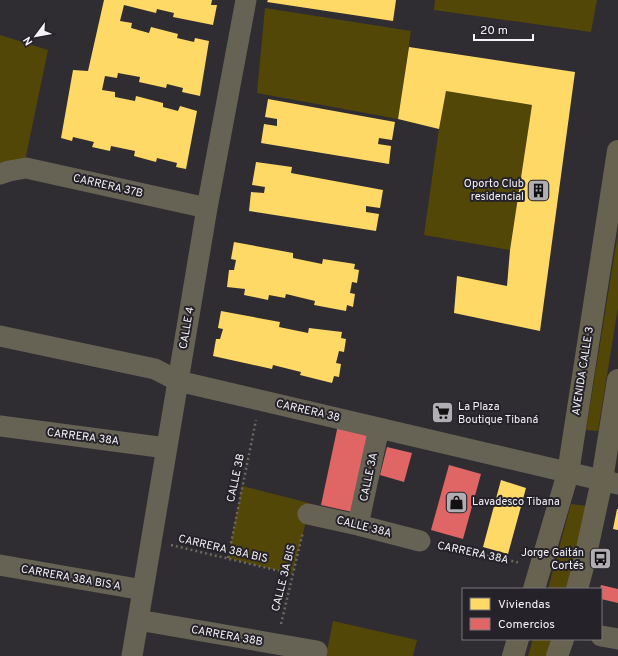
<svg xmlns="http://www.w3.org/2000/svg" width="618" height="656" font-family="Overpass,sans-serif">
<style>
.green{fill:#524707}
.homes{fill:#ffd966}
.shops{fill:#e06666}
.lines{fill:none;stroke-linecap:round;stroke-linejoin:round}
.path{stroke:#6c6961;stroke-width:2.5;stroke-dasharray:2 3;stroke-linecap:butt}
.street{stroke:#666254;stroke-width:21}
.secondary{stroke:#686350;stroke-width:22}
.labels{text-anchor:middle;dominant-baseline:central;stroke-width:4;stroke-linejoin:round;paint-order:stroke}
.poi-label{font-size:11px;fill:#f5f3f8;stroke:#252229;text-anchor:end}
.street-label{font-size:11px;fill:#f5f3f8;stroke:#252229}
</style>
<rect width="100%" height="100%" fill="#2f2d32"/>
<!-- green -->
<path class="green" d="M435,0H597L591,32L434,10Z
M265,8L411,31L398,119L257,93Z
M0,35L48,50L25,161L0,163Z
M446,91L532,105L510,250L424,235L439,129Z
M618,233V307L598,431L586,430Z
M242,486L309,503L308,514L292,574L228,558Z
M571,504L587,506L567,589H548Z
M333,621L417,640L413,656H326Z
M533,639H553L548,656H528Z"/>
<!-- homes -->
<path class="homes" d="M104,0H212L211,5H217L213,25L173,17L174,13L157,9L156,13L124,5L120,21L132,23L131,28L149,33L151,27L178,34L177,38L194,42L195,38L209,41L200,96L182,92L183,88L167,84L166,88L139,82L140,77L118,73L117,78L105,76L102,90L115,92V97L135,101L136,96L163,103V107L178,111L180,106L197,111L186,169L176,167L177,163L157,158L156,162L134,156L135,151L111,146L110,151L92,147L94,142L73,137L72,141L61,138L73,70L88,71Z
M268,0H396L393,21L267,2Z
M409,47L575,72L540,331L454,313L457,276L507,286L510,250L532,105L446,91L439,129L398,119Z
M268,99L395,122L392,140L379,138L378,144L391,146L389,164L261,143L264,124L277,126V119L265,117Z
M256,162L292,167L291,173L383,190L380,208L366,206V212L379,214L376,231L249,211L251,192L264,193L265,187L252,185Z
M234,242L293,253V258L322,264L323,259L355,264L354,269L359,270L357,283L352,282L350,293L355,294L353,307L347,305L346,311L314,305L315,301L286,294L285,298L269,295L268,300L244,295L245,289L227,287L229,270H234L236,260L231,259Z
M221,311L280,322L279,327L308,333L309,328L342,332L341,338L346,339L344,352L339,351L336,363L341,364L339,377L334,376L332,383L300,375L301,372L273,365L272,369L213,356L216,339H220L223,329L218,328Z
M501,480L526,488L508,554L483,547Z
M617,509H618V530L613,529Z"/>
<!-- shops -->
<path class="shops" d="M338,425L369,433L352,512L321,505Z
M387,447L412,453L404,482L380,475Z
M449,465L481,474L463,539L431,530Z
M601,585L618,589V603L601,599V589H600Z"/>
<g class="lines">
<!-- path -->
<path class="path" d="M171,545L292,574
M438,545L521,563
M228,558L256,420
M281,624L303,532"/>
<!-- street -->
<path class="street" d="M0,174L9,171L26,168L207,208
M0,336L155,369L178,381L618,484
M0,426L166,448
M308,514L358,525L420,541
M358,525L379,428
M0,565L143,590
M138,620L317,651
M601,636L618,639
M132,656L207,208L246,0"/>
<!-- secondary -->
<path class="secondary" d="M534,589L568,473L618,151
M577,589L584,563L602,480L618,380
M513,656L518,639
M557,656L563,639"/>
</g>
<!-- icons -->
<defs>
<symbol id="building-square" viewBox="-11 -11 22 22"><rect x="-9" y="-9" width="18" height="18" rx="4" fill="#b0aeb3" stroke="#252229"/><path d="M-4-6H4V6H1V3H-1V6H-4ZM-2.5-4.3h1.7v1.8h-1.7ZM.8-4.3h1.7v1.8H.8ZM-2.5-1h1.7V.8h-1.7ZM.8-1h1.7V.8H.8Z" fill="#111"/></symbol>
<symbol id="supermarket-square" viewBox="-11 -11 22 22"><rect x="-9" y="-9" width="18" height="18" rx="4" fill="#b0aeb3" stroke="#252229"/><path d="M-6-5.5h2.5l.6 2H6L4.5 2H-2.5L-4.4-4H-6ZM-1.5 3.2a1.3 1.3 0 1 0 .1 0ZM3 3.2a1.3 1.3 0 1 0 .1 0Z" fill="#111"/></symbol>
<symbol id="shop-square" viewBox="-11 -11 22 22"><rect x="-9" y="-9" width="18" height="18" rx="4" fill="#b0aeb3" stroke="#252229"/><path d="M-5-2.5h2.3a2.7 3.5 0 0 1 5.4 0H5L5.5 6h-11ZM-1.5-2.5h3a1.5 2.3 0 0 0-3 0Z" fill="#111"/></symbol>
<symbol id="bus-square" viewBox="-11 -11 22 22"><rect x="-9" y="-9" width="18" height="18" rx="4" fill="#b0aeb3" stroke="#252229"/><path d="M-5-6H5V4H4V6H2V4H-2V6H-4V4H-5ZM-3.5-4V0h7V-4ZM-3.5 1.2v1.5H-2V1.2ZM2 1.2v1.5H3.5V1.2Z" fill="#111"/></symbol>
</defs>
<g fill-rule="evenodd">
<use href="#building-square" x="526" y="178" width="25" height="25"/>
<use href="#supermarket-square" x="430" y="400" width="25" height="25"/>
<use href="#shop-square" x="444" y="490" width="25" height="25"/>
<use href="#bus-square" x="588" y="546" width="25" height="25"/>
</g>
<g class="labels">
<!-- poi labels -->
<g class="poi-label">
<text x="524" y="184">Oporto Club<tspan x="524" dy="13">residencial</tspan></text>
<text x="458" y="407" text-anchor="start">La Plaza<tspan x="458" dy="13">Boutique Tibaná</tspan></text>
<text x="472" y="502" text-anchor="start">Lavadesco Tibana</text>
<text x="584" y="553">Jorge Gaitán<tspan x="584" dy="13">Cortés</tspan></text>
</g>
<!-- street labels -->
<g class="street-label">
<text transform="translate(108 186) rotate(13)">CARRERA 37B</text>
<text transform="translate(187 328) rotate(-80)">CALLE 4</text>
<text transform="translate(583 371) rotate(-81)">AVENIDA CALLE 3</text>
<text transform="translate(308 411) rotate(13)">CARRERA 38</text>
<text transform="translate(83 437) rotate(7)">CARRERA 38A</text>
<text transform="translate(369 477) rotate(-78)">CALLE 3A</text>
<text transform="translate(236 478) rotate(-78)">CALLE 3B</text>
<text transform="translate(364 527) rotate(14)">CALLE 38A</text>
<text transform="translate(223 549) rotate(13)">CARRERA 38A BIS</text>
<text transform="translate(473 553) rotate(12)">CARRERA 38A</text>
<text transform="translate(71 578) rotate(10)">CARRERA 38A BIS A</text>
<text transform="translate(284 578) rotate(-76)">CALLE 3A BIS</text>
<text transform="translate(227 636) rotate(10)">CARRERA 38B</text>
</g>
</g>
<!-- legend -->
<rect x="462" y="588" width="140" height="52" fill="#252229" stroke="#78767c"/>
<rect x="470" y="598" width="20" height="12" fill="#ffd966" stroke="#78767c"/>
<text x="498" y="608" font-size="12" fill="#f5f3f8">Viviendas</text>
<rect x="470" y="618" width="20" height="12" fill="#e06666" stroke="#78767c"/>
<text x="498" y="628" font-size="12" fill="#f5f3f8">Comercios</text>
<!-- north arrow -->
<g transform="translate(36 36) rotate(238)" stroke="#252229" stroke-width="3" paint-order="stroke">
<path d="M0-3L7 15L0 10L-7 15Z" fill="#f5f3f8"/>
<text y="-6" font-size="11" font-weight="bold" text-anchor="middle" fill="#f5f3f8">N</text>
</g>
<!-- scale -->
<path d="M474 34v6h59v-6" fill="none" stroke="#f5f3f8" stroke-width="2"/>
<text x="480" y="34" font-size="12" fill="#f5f3f8" stroke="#252229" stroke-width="3" paint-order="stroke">20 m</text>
</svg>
